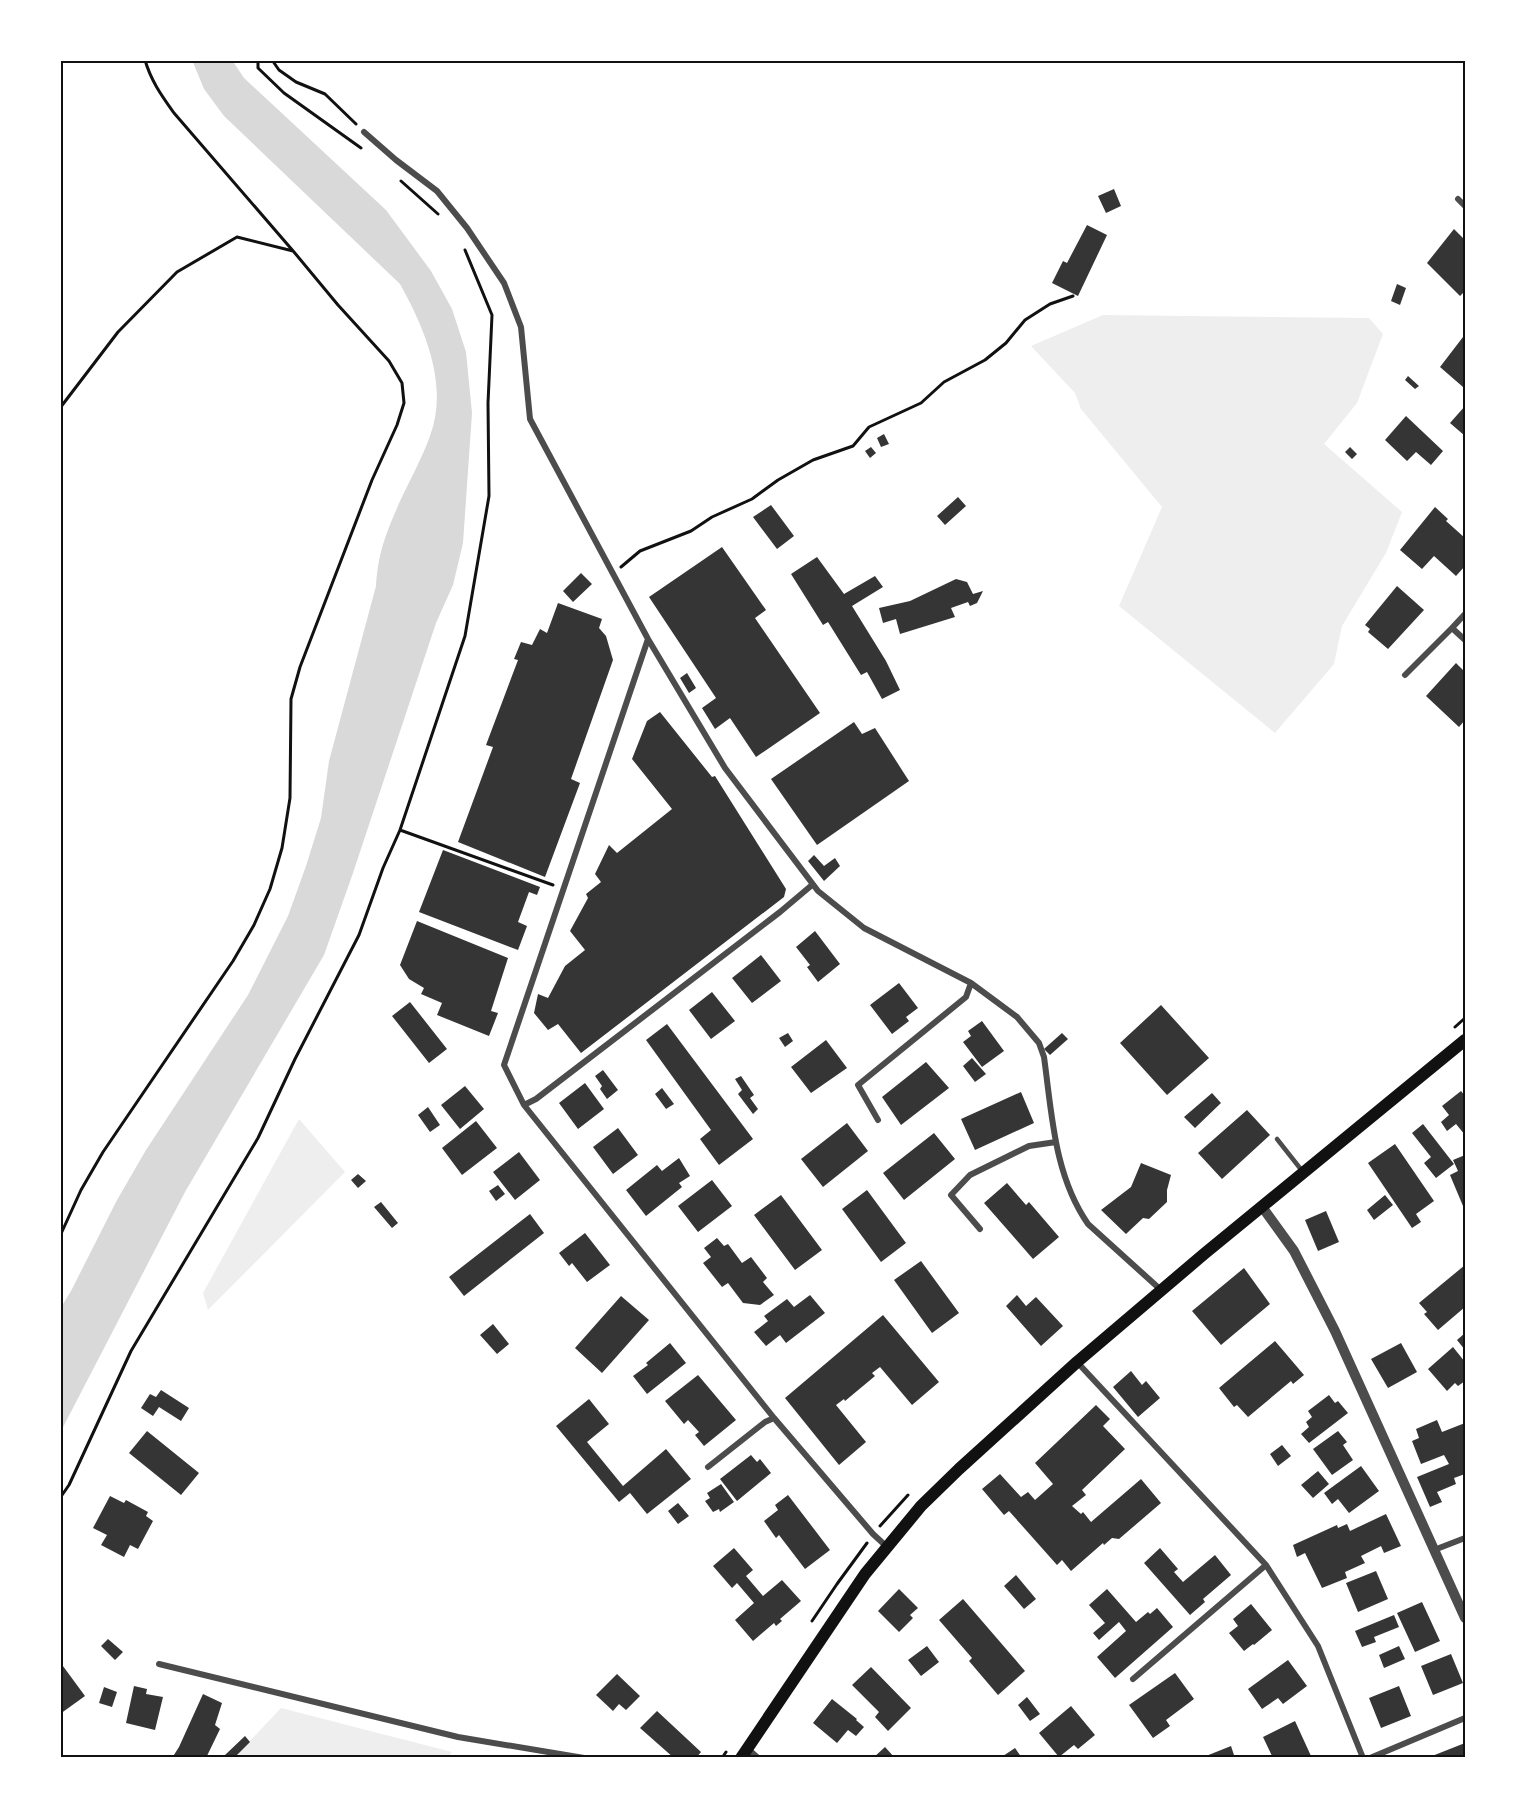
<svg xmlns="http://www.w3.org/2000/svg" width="1525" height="1818" font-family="'Archivo Narrow',sans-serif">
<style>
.green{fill:#eee}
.water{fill:#d9d9d9}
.building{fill:#353535}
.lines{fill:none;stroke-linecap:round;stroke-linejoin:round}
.path{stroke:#111;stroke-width:3}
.service{stroke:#4c4c4c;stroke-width:4.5}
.minor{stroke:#4c4c4c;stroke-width:6}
.tertiary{stroke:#4c4c4c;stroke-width:10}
.secondary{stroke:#111;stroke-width:12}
.neatline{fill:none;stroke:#111;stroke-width:2}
</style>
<rect width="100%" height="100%" fill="#fff"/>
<!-- green -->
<path class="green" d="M1103,315L1369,318L1383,334L1357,403L1324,444L1402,512L1386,553L1342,626L1334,664L1275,733L1119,606L1162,507L1081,409L1075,393L1031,346Z
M299,1119L345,1172L208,1310L203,1293Z
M281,1708L452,1752L447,1758H234Z"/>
<!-- water -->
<path class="water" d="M192,60H232L244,78L386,210L431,271L452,309L466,352L472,413L463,543L453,585L436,623L353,873L324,955L185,1192L60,1433V1309L71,1291L117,1200L146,1150L248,995L288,916L306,866L321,818L329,761L376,586C378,551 387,531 401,499C411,478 422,458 430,436C449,385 425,329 400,284L224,116L204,89Z"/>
<!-- building -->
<path class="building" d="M1114,189L1121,206L1106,213L1098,196Z
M1087,225L1107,235L1078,296L1052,283L1063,261L1067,263Z
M1454,229L1465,240V291L1460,296L1427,263Z
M1397,284L1406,288L1400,305L1391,301Z
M1463,337L1465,339V384L1463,387L1440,367Z
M1408,376L1419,386L1415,389L1405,380Z
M1465,406V436L1450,423Z
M1406,416L1443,451L1431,465L1416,452L1407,461L1385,440Z
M884,434L889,444L881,447L877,438Z
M871,447L876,453L870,458L865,451Z
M1350,447L1357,454L1352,459L1345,452Z
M958,497L966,506L945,525L937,516Z
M771,505L794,536L777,549L753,517Z
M1435,507L1448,519L1446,521L1465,538V566L1456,576L1434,556L1422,569L1400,550Z
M722,547L766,610L755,618L820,713L756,757L730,718L715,729L702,708L716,698L649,597Z
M817,557L844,594L875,576L883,587L852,606L886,661L900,690L882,699L867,672L861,675L828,622L823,625L791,574Z
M581,573L592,584L573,602L563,591Z
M956,579L967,582L973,594L983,591L977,603L970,606L968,602L951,608L955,617L900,634L896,619L883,623L879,608L910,601Z
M1397,586L1424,610L1388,649L1368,632L1370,629L1365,625Z
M558,603L602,619L599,628L606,636L613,660L571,779L580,783L545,877L458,842L493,747L486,745L518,660L514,659L521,642L532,645L540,629L547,633Z
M1456,663L1465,672V720L1459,727L1426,696Z
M687,673L696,688L689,693L680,678Z
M660,712L712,777L715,776L786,889L784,897L581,1053L558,1024L548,1030L534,1013L538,994L548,998L565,966L585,950L570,931L588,898L586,894L601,882L595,874L609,845L617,853L672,809L632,759L647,721Z
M854,722L862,734L875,728L909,781L817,845L771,779Z
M443,850L540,887L537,895L529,892L518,922L527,926L518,950L419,912Z
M814,855L824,866L835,858L840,866L824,881L808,861Z
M417,921L508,958L491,1011L498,1013L489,1036L437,1015L442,1003L421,994L424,988L409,979L400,965Z
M815,931L840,964L818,982L807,967L810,965L796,947Z
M761,955L781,981L752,1003L732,978Z
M899,983L918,1008L906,1017L909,1021L892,1034L870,1005Z
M712,992L735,1021L711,1039L689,1010Z
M410,1002L447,1049L429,1063L392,1016Z
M1161,1005L1209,1058L1167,1095L1120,1043Z
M982,1021L1004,1051L982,1067L963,1042L971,1036L968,1031Z
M667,1024L753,1139L719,1165L700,1139L711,1130L646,1040Z
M788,1033L793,1041L785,1047L779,1038Z
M1062,1033L1068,1039L1050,1055L1044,1049Z
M826,1040L847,1068L811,1093L791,1067Z
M972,1058L986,1074L975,1082L963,1066Z
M926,1062L949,1088L901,1125L882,1097Z
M603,1070L618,1090L607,1099L600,1089L602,1086L595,1076Z
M741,1076L754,1095L750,1098L758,1109L753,1114L738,1094L742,1090L735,1079Z
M585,1083L604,1109L578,1129L559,1103Z
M465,1086L484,1109L460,1129L441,1105Z
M662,1088L674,1104L666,1109L655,1094Z
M1461,1091L1465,1096V1135L1456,1124L1447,1131L1441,1122L1449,1115L1442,1106Z
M1021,1092L1034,1123L975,1150L961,1119Z
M1212,1093L1221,1103L1195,1128L1184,1117Z
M428,1107L440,1125L430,1132L418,1115Z
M1247,1110L1270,1135L1222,1179L1198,1153Z
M476,1121L497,1148L462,1175L442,1148Z
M847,1123L868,1151L823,1187L801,1159Z
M1423,1124L1454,1164L1436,1178L1424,1163L1431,1157L1412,1133Z
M618,1128L638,1155L613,1174L593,1147Z
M934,1133L955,1159L904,1200L883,1173Z
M1395,1144L1434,1201L1416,1214L1421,1222L1412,1228L1368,1163Z
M519,1152L540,1180L515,1200L493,1172Z
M1465,1155V1205L1463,1206L1450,1175L1458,1171L1453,1160Z
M679,1158L690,1176L679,1183L682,1187L646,1216L626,1190L657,1165L662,1171Z
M1141,1163L1171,1175L1167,1190V1202L1149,1219L1143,1218L1126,1234L1101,1210L1131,1187Z
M358,1174L366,1181L358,1188L351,1180Z
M712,1180L732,1206L698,1232L678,1206Z
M1007,1183L1026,1205L1029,1202L1059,1237L1033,1259L984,1203Z
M498,1185L505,1194L496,1201L489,1191Z
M867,1190L906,1243L881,1262L842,1209Z
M781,1195L822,1250L795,1270L754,1215Z
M1385,1195L1393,1205L1374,1220L1367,1210Z
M381,1202L398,1223L392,1228L374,1207Z
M1326,1211L1339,1242L1318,1251L1305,1220Z
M530,1214L544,1233L464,1296L449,1277Z
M585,1233L610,1265L587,1282L572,1263L569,1266L559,1253Z
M717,1238L724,1246L728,1244L742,1263L751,1257L767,1278L763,1282L774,1295L760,1305L743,1303L728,1283L722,1287L703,1263L711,1257L704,1248Z
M921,1261L959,1313L932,1333L894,1280Z
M1465,1265V1307L1438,1330L1424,1314L1427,1312L1419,1303Z
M1244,1268L1270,1304L1221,1345L1192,1311Z
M810,1295L825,1313L786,1343L780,1335L766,1346L754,1332L768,1321L764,1316L787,1299L794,1307Z
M1017,1295L1026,1306L1036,1297L1063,1326L1041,1346L1006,1306Z
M621,1296L649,1320L602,1373L575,1348Z
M883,1315L939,1382L912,1405L880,1367L872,1373L875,1376L845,1401L844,1399L836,1405L866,1442L839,1465L785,1398Z
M493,1324L509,1344L497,1354L480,1335Z
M1465,1333V1350L1457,1340Z
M1275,1341L1304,1375L1293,1384L1291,1381L1248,1417L1237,1405L1234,1407L1219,1388Z
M670,1343L686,1363L647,1394L633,1376L648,1365L646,1363Z
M1401,1343L1417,1372L1388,1388L1371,1359Z
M1453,1347L1465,1362V1381L1458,1386L1455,1383L1447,1391L1428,1369Z
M1131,1371L1142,1385L1146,1381L1160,1398L1138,1417L1113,1387Z
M698,1375L736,1420L704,1446L695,1435L699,1432L688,1420L684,1424L665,1401Z
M161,1390L189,1408L181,1421L159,1407L153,1416L141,1408L150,1394L156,1397Z
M1329,1395L1335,1403L1338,1401L1348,1413L1309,1443L1301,1434L1309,1427L1306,1422L1312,1417L1308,1411Z
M589,1399L609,1424L587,1442L623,1486L666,1449L691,1479L647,1514L630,1493L619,1502L556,1426Z
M1096,1405L1110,1419L1103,1426L1125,1449L1082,1490L1086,1495L1072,1506L1081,1514L1083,1512L1091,1522L1141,1479L1161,1503L1119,1539L1112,1538L1104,1545L1103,1543L1071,1571L1062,1560L1057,1565L1009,1511L1004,1515L982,1489L1000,1474L1021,1497L1028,1492L1035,1500L1053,1484L1035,1463Z
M1437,1420L1442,1432L1465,1423V1474L1454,1478L1456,1484L1437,1492L1442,1502L1430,1507L1417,1477L1449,1464L1444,1455L1421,1464L1412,1441L1419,1438L1416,1429Z
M147,1431L199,1473L181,1495L129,1453Z
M1338,1431L1347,1442L1343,1445L1353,1460L1332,1475L1313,1449Z
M1282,1445L1291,1456L1278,1466L1270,1454Z
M751,1455L757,1462L760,1459L771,1473L737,1501L720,1479Z
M1361,1466L1379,1491L1349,1513L1338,1499L1332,1504L1324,1493Z
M1318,1471L1329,1484L1313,1498L1301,1485Z
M721,1484L734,1502L720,1512L719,1509L713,1512L705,1501L710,1498L707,1493Z
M788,1495L830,1550L805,1569L779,1535L776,1538L764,1521L778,1510L775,1505Z
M110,1496L124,1503L126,1500L148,1512L146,1516L153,1521L138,1549L130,1545L124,1557L101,1545L107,1535L93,1528Z
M678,1503L689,1516L678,1524L668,1511Z
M1386,1514L1401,1546L1384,1553L1381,1546L1361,1556L1365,1563L1345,1572L1347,1578L1322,1588L1305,1553L1297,1557L1293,1545L1337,1525L1338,1528L1347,1524L1350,1531Z
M734,1548L753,1570L746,1576L763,1596L782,1580L801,1601L780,1619L782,1621L776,1626L774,1623L753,1641L735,1620L754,1603L737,1583L732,1588L713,1566Z
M1160,1548L1178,1569L1174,1572L1183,1582L1215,1555L1231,1575L1203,1599L1205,1602L1190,1615L1144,1563Z
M1376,1571L1388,1599L1358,1612L1346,1583Z
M1016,1575L1036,1599L1024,1609L1004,1586Z
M899,1589L918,1608L910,1615L913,1618L899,1632L878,1611Z
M1107,1589L1136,1622L1148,1612L1150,1614L1157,1608L1173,1627L1115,1678L1097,1657L1126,1631L1119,1622L1099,1640L1093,1633L1105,1623L1089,1605Z
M963,1599L1025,1671L998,1695L969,1661L972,1658L939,1620Z
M1422,1602L1440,1641L1415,1652L1397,1613Z
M1251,1604L1272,1630L1254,1645L1253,1644L1244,1651L1229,1633L1238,1626L1233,1619Z
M1394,1615L1399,1627L1374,1637L1376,1642L1362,1647L1355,1631Z
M108,1639L123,1652L115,1660L101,1646Z
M927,1646L939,1662L921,1676L908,1660Z
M1399,1646L1405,1659L1384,1668L1379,1655Z
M1451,1654L1463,1683L1433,1695L1421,1666Z
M1288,1660L1307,1686L1283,1704L1278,1698L1262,1709L1248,1689Z
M60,1662L85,1696L60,1714Z
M871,1667L911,1708L888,1731L875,1717L879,1712L852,1685Z
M1175,1673L1194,1699L1166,1720L1170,1726L1153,1738L1129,1705Z
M617,1674L640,1696L626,1710L619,1704L613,1711L596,1695Z
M134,1686L147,1689L146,1694L163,1697L155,1730L126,1723Z
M1399,1686L1411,1716L1381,1728L1369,1698Z
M104,1687L117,1692L112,1707L99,1703Z
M203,1694L222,1703L215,1725L220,1729L206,1758H172L179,1747Z
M1027,1697L1040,1714L1030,1721L1018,1705Z
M832,1699L857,1719L856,1720L864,1727L856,1736L848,1730L837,1743L813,1723Z
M1071,1706L1095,1735L1078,1749L1074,1745L1059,1757L1039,1733Z
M657,1711L701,1752L696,1758H674L640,1728Z
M1295,1721L1311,1756L1306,1758H1273L1263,1737Z
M245,1736L250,1742L234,1758H227L225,1755Z
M1465,1743V1758H1427Z
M1231,1746L1235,1758H1201Z
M885,1747L895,1758H873Z
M1015,1748L1022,1758H1000Z"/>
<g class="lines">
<!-- path -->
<path class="path" d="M258,60V68L284,93L361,148
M272,60L279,70L296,82L325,94L356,124
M401,181L438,214
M60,408L118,332L177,272L237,237L293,251
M621,567L640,551L691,531L712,517L752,499L778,480L813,460L853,446L869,427L921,403L944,382L985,360L1006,343L1025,320L1050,304L1073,296
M400,830L465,636L489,496L488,403L492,315L465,250
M1455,1027L1465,1018
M60,1236L81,1190L103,1152L233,961L254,925L270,889L282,848L290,798L291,699L300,667L372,480L397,425L404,403L402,383L389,361L338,305L294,252L174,113C162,96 151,81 145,60
M60,1498L69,1485L131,1351L258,1138L295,1059L359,935L383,868L400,830L553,885
M880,1526L908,1495
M812,1621L837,1584L867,1543
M722,1758L726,1752"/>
<!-- service -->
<path class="service" d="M1277,1139L1303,1172"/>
<!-- minor -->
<path class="minor" d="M364,132L396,160L437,191L467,228L504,283L521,327L530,419L648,639L725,768L818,891L864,928L971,983L1017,1017L1039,1043L1044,1057C1052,1114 1054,1175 1088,1224L1161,1290
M1458,199L1465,206
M1452,628L1465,614
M648,639L504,1065L524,1105L774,1418L873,1534L886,1546
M1405,675L1452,628L1465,640
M524,1105L536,1099L780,912L812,885
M878,1120L858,1085L966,997L971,983
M980,1229L951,1195L970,1175L1029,1146L1056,1142
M1077,1362L1266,1565L1318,1646L1363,1758
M708,1467L765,1422L774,1418
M1434,1550L1465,1538
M159,1664L458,1737L584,1758
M1133,1679L1266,1565
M748,1749L758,1758
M1370,1758L1465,1718"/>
<!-- tertiary -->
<path class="tertiary" d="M1263,1208L1294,1251L1335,1331L1465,1618"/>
<!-- secondary -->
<path class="secondary" d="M741,1758L865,1574L921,1506L959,1469L1077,1362L1204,1254L1465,1040"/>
</g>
<!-- border -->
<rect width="1525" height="1818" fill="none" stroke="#ffffff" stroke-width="123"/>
<rect x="62" y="62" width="1402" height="1694" class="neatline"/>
</svg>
